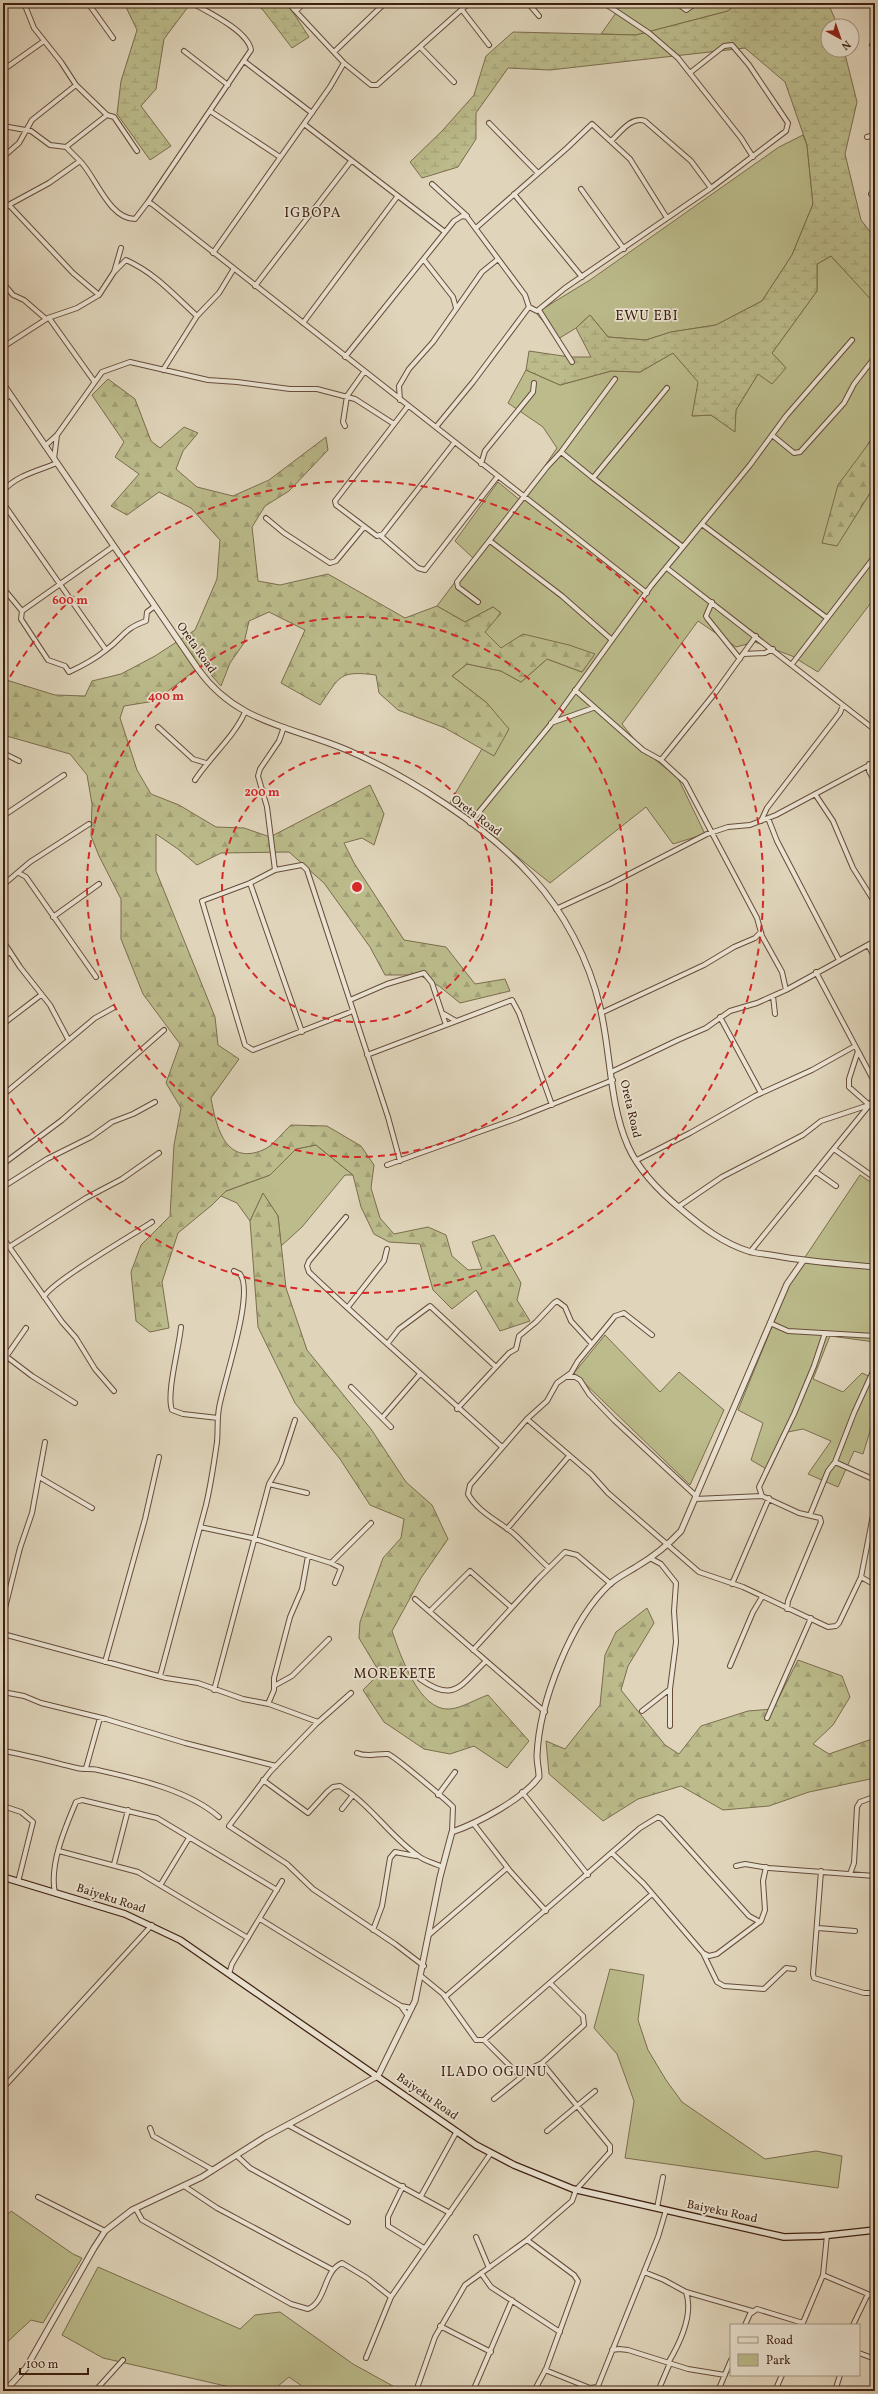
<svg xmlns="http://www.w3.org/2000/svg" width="878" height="2394" font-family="Vollkorn,serif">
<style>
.green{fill:#bbbb8b;stroke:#7c6d4e}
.forest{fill:url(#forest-firs);stroke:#7c6d4e}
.wetland{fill:url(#wetland-marsh);stroke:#7c6d4e}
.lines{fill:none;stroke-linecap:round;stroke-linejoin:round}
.minor-casing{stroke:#664c3b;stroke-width:6}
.tertiary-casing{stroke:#664c3b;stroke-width:7}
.secondary-casing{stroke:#3e1f10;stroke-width:8}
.minor{stroke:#ebe4d3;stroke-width:4}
.tertiary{stroke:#ebe4d3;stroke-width:5}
.secondary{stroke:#ebe4d3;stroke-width:5.5}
.ring{fill:none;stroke:#d62828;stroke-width:2;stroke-dasharray:7 5}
.labels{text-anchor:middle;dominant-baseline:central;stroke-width:3.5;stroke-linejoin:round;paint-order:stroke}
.street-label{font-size:12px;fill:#3e1f10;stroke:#ebe4d3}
.quarter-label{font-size:14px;letter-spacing:1px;fill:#3e1f10;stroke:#ebe4d3}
.centre{fill:#d62828;stroke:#ebe4d3;stroke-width:2}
.ring-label{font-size:12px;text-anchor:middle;font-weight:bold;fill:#d62828;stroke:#ebe4d3;stroke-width:3.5;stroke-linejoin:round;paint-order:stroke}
</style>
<defs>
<pattern id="forest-firs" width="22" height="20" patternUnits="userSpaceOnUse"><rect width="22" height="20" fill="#bbbb8b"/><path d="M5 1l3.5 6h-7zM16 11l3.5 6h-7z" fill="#a2a077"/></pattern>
<pattern id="wetland-marsh" width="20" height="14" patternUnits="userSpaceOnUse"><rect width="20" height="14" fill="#bbbb8b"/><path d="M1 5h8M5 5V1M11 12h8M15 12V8" fill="none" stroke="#a2a077"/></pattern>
</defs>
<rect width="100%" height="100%" fill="#e0d5bb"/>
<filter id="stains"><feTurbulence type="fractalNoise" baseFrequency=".005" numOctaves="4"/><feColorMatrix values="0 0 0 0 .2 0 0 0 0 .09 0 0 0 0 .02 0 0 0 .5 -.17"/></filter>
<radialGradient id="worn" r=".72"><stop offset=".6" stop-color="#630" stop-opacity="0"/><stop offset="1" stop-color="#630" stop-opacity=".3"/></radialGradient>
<!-- green -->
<path class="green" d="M623,3H738L728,11L636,35L601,34Z
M803,135L807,145L813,204L792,255L762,301L716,325L671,332L646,340L608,337L590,315L576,328L558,339L536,313L590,280L779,147Z
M831,256L875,303V435L869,442L822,543L837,545L870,493L875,494V605L870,604L818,672L792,656L755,642L736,647L698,621L622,724L642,749L678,778L705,834L673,844L646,807L550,883L450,802L482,749L494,755L487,703L452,676L467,664L501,671L521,682L547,659L582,672L594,654L501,648L484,632L501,613L493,607L465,622L437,606L473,558L455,541L498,482L521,501L557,448L543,427L508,403L526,370L560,385L611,371L640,372L673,353L699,382L692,416L711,415L734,431L736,410L758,374L786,368L772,353L817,291V264Z
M316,1145L353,1175H345L302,1227L281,1246L278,1216L263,1194L250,1221L237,1203L221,1196L226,1191L270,1175L296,1149Z
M860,1175L875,1185V1342L830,1336L813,1379L843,1392L862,1373L875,1379V1415L863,1454L854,1451L838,1487L808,1474L831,1441L803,1429L788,1432L768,1470L751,1460L763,1423L738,1410L793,1275Z
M605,1335L660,1392L679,1372L724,1410L690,1485L574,1373Z
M610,1969L644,1975L638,2020L648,2050L666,2080L682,2102L765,2159L816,2151L842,2156L838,2188L625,2158L634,2101L617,2054L594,2028Z
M11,2211L73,2254L82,2258L43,2323L31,2320L3,2346V2248L6,2245L3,2239V2219Z
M98,2267L240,2329L255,2315L280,2312L353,2364L402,2391H309L289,2377L272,2391H235L230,2387L103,2358L62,2335Z"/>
<!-- forest -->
<path class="forest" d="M108,379L135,399L151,441L160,448L184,427L198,433L183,451L176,469L197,487L233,496L269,480L326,437L328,450L289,491L265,506L252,527L258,581L280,585L328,574L405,618L437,606L465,622L493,607L501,613L485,632L501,648L523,634L569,645L595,654L582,672L547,659L521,682L501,671L467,664L452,676L487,703L509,729L494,756L445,728L398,710L379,693L376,675C338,670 340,677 320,705L281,683L305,630L269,612L249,621L244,643L230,663L221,686L202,665L155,701L124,706L120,718L137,770L151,794L179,805L216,827L244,828L270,837L370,785L384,814L374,845L362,838L344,843L354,863L404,940L446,947L475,984L505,979L510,991L460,1003L439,986L419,975H385L370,947L324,883L289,852L221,853L197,865L178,849L156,834V871L215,1017L218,1045L239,1059L211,1098C216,1126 225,1166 263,1150C273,1146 283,1132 291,1125L327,1126L361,1146L374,1165L371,1188L380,1218L394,1234L428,1227L446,1235L452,1256L468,1270L482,1269L472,1242L494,1235L521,1283L517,1300L530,1321L500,1331L476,1290L452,1309L433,1290L420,1244L389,1242L374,1234L361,1207L353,1175L316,1145L296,1149L270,1175L226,1191L212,1205L178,1233L162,1282L169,1328L150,1332L136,1321L131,1272L141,1245L170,1216L174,1145L181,1108L166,1083L180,1044L143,994L121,939V899L99,856L91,836L92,804L87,775L70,754L3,735V679L55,695L85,696L92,681L121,674L155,656L195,630L217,579L220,540L191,508L159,492L127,515L111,506L139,474L115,457L124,442L92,395Z
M875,435V494L870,493L837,546L822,543L838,485Z
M263,1193L278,1216L286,1288L307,1350L371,1429L406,1482L432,1505L448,1539L421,1578L392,1631C400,1654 419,1712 450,1709C462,1708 476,1699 488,1695L529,1741L507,1768L474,1746L450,1754L424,1749L384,1722L363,1690L380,1673L359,1638L360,1622L383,1558L401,1538L404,1519L370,1505L340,1459L295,1403L258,1327L250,1221Z
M647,1608L654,1623L628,1666L621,1690L665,1745L679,1754L701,1726L748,1711L773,1709L798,1660L842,1676L850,1697L833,1725L813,1744L829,1754L875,1738V1778L809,1792L769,1806L723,1810L681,1786L638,1799L603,1821L549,1774L546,1741L565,1749L600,1705L605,1655L616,1632Z"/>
<!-- wetland -->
<path class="wetland" d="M124,3H191L164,39L156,89L141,106L171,146L150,160L117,114L121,81L137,30Z
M255,3H287L309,37L292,48L263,10Z
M738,3H828L838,26H828V50H844L857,102L845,154L861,220L875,238V304L831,256L817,264V291L772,353L786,368L772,384L758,374L736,410L735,432L711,415L692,416L698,382L673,353L640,372L611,371L560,385L526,370L529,351L570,357H591L576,328L590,315L608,337L646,340L671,332L716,325L762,301L792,255L813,204L807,145L785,82L745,48L550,70L508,68L476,113V139L458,167L422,178L410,162L442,131L474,95L486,56L513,32L636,35L728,11Z"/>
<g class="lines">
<defs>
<path id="minor" d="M24,3L34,28L61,62L76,85L107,115L66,147
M88,3L113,38
M528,3L539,16
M604,3L649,33L678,58L741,138L753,157
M677,3L686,10L696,3
M462,10L489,45
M296,11L304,3
M872,45L875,43
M421,48L454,82
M184,51L228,85
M334,52L385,3
M244,61L312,113
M344,63L371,85H377L469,3
M3,70L44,41
M210,111L280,157
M107,115L114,117L137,151
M489,123L538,173
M304,124L445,232
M3,126L31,131L50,145L66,147L80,161
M867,137L875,135
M611,141C620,133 631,116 645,121L691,161L711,188
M3,157L19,143L32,120L76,85
M432,184L467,216
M581,189L624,249
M514,194L582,277
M871,194L875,193
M148,202L251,50C248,31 208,12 192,3
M9,205L73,273L99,295
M3,208L49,183L80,161C96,177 109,219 135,219L148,202L152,204L647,593
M476,228L567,148L592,124L630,159L667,218
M213,253L330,87L344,63L288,3
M424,260L453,297L456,308
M114,272L126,260C155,273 174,295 197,316
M3,283L13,295L24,300L46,319
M255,286L351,161
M539,310L572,362
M49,318L94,381
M303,323L397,197
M3,347L48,318L77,308L99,295L114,272L121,248
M345,357L454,221L462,216L467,217L525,295L529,307
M163,370L197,316L219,293L233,270
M400,400L399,386L409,369L433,342L482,272L498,259
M3,401L10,395
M408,406L335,501L336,505L377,536L383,534L454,443
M345,426L343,422L347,396L364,372
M436,427L473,382L529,307L537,311L565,288L711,188L786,131L788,123L749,65L732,45L724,46L691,72
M772,435L794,453L800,452L844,403L854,384L875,357
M45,446L57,435L102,372L130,362L208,380L237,382L290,389H317L355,399L394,424
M561,452L593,478L667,388
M54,459L57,435
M481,464L485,451L533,392L534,383
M593,478L683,547
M3,491C17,475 38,471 57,463
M3,503L106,650
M266,518L284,533L330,563L336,561L364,527
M703,525L827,618
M381,536L418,568L425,570L498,476
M490,541L562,596L612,640
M114,546L22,611L21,619L48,660L65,666L69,672C82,666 94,660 106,650C124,637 123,629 146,621L147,612L155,606
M668,569L875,730
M3,588L22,611
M478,602L458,587L457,582L547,467L561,452L615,379
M712,602L706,616L707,618L740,659
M743,654L765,653L773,649
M792,664L875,556
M575,690L643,750L661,760L685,782L757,918L762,936L782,972L786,990
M551,723L593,708
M158,727L193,759L206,763
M3,753L19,761
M661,760L715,693L756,636
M869,764V771L875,782
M195,780C210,757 234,737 245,712
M815,794L833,821L853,868L875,903
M3,816L64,775
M768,818L777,841L839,960
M761,821L767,808L840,713L843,705
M470,823L551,724L651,586L750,465L786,416L852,340
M275,870L267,807L258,776L260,769L279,741L284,727
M19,873L26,877L96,977
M250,883L302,1032
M3,885L30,862L89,824
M556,909L610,884L707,834L728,827L750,825L776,815L875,762
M53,917L99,884
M3,941L20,967L50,1005L68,1039
M868,945L875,958
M3,957L10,952
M816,972L875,1083
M773,996L775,1014
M350,1000L387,984L424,973L432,983L446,1025
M353,1011L253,1050L245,1045L202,901L250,883L275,870L302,865L307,870L388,1117L400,1161
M601,1013L704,965L734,947L755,938L761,932
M444,1014L456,1021
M720,1017L761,1093
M3,1024L41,995
M858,1051L849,1079V1087L875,1110
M367,1055L512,1000L519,1013L552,1105
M611,1072L678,1040L706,1028L730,1011L757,1003L786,990L875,941
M3,1095L95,1018L113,1008
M834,1149L875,1178
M637,1160L690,1133L755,1096L812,1070L855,1046
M3,1164L62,1120L164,1030
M387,1165L518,1118L613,1080
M816,1172L836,1186
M3,1187L47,1159L91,1137L112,1122L133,1114L155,1102
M678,1207L722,1177L803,1135L821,1121L869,1105
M346,1217L309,1261L307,1266L309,1272C372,1332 438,1388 502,1447
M3,1238L62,1322L76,1338L95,1369L114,1391
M9,1247L86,1198L122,1179L159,1153
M750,1252L875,1098
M44,1297C51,1282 133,1235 152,1222
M348,1307L384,1261L387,1249
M770,1323L788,1331L875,1336
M181,1327C179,1348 166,1394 172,1410L183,1414L218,1418
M388,1343L399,1329L430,1306L496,1367
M7,1357L32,1376L75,1403
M3,1361L26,1328
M567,1377H575L580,1380L589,1394L614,1420L696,1496
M351,1387L391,1427
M457,1409L509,1353L516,1349L519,1336L536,1322L554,1303L557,1301L565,1307L571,1321L592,1344
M382,1418L420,1374
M527,1419L591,1474L608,1493L699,1572L743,1587L828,1627L836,1626L839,1623L861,1577L875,1505
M835,1462L854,1413L875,1367
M39,1477L92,1508
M269,1484L307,1493
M762,1496L759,1487L794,1414L814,1366L825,1333
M695,1499L762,1496L799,1513L820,1518L821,1522L788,1601L787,1609
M810,1515L828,1471L835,1462L875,1480
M200,1527L252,1538L331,1563L341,1568L335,1583
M507,1529L569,1456
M650,1558L661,1564L676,1583L674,1611L676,1642L670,1689V1726
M331,1563L371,1523
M549,1568C537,1557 525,1544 513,1533C498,1521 477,1511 468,1494L470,1485L527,1419L547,1401L557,1383L571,1373L578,1361L615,1316L624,1313L652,1335
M861,1577L875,1585
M732,1584L769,1498
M415,1599L545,1712
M430,1611L470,1571L511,1607
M3,1616L20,1548L32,1513L45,1442
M3,1634L166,1678L198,1683L243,1699L269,1704L318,1722
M473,1650L538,1579L565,1552L577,1555L611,1584
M105,1662L145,1519L159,1457
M730,1666L753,1612L762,1597
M160,1676L206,1505C211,1484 214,1463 217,1442C218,1431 217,1419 219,1408C223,1383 255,1293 240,1274L234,1271
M420,1679C454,1703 460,1686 485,1662
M274,1686L292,1676L329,1639
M214,1690L269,1484L281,1463L295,1420
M3,1692L24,1696L41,1703L106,1719L185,1743L276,1766
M351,1693L316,1724L270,1772L229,1826L287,1864L313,1889L395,1944L424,1966
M268,1704L274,1690V1678L290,1617L302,1589L308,1556
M642,1711L670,1689
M767,1718L811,1618
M3,1751C28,1755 52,1762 77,1768C84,1770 91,1768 98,1770C138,1779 188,1790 219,1817
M357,1753C368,1758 377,1753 388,1754C393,1755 450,1803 453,1807L452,1832
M86,1768L100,1718
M263,1780L308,1813L327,1792L333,1787L340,1786L353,1795
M522,1792L588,1875
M438,1795L455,1772
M3,1806L21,1812L33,1822L18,1882
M342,1809L353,1795C376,1813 393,1838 417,1855C424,1861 434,1863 443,1867
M473,1823L510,1871L546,1911
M59,1851L138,1872L248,1938
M612,1853L644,1884L703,1953L709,1956L717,1954L761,1921L765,1910L763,1881L766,1867
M114,1864L128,1810
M736,1866L745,1864L769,1868L875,1876
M821,1871L813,1974L814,1978L864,1993H872L875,1989
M850,1874L854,1863L857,1807L860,1802L871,1798
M161,1884L189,1838
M55,1893C49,1865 65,1828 76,1802L82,1800L157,1818L277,1890
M260,1919L401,2006L412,2008
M818,1928L855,1931
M373,1930L382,1906L390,1858L395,1852L416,1856
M430,1934L507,1868
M703,1953L717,1982L724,1986L764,1989L786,1968L794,1969
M229,1974L232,1964L282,1881
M421,1976L443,1994L476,2040H484L652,1894
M445,1997L640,1828L658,1817L662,1819L749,1916L760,1922
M401,2006L408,2016
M484,2040L521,2077
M3,2088L152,1925
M494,2099L534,2067L542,2063L584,2025L583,2016L550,1983
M288,2125L450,2213
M150,2128L153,2136L213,2170
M547,2131L595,2091
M236,2155L250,2168L348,2222
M184,2186L217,2208L333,2270
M403,2186L388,2217V2226L424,2248
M421,2196L457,2131
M38,2197L105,2231
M657,2208L663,2177
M136,2209L142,2220L291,2304L308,2309C327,2301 323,2271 342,2263L367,2278L391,2297
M476,2237L489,2268
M527,2240L574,2275L578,2281L546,2369L534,2391
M644,2272L664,2280L686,2292L752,2311
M481,2273L491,2287L560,2332
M823,2275L875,2297
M745,2325L750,2314L757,2309L803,2323
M802,2325L823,2275L827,2235
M853,2325L868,2294
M440,2326L491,2352
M612,2350L619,2349L628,2350L688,2369L725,2375
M859,2353L875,2359
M366,2358L391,2297L491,2153
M668,2363C680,2343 694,2315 686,2292
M545,2370L590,2388L597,2387
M95,2391L123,2360
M416,2391L435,2337L465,2285L527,2240L572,2201L576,2190L610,2152V2146L542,2063
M473,2391L512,2300
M596,2391L658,2237L666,2210
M658,2391L670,2363
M718,2391L731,2360
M775,2391L782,2375
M835,2391L840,2375"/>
<path id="tertiary" d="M3,384L198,669C236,723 290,726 347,750C408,776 488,827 532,877C564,912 589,960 600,1007C611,1052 609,1103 628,1146C639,1171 661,1193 682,1210C702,1227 723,1243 748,1251C757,1254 768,1254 777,1256C810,1262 842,1264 875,1267
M5,2391L26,2368L94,2248L105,2231L132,2210L202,2177L265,2137L378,2076L415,2001L440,1877L452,1832C478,1823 523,1799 539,1777C539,1770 537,1763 537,1756C539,1703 571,1619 611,1583C618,1577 628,1572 636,1567C653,1557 668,1545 681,1531L787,1284L803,1261"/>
<path id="secondary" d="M3,1877L125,1914L180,1940L476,2145L514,2165L573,2189L784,2237L821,2236L875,2230"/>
</defs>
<!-- minor casing -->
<use href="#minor" class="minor-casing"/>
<!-- tertiary casing -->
<use href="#tertiary" class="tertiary-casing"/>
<!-- secondary casing -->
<use href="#secondary" class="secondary-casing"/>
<!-- minor -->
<use href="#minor" class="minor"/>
<!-- tertiary -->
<use href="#tertiary" class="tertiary"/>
<!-- secondary -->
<use href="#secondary" class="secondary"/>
</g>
<!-- distance rings -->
<g class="ring">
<circle cx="357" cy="887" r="135"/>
<circle cx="357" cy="887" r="270"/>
<path d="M4 687A406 406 0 1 1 4 1087"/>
</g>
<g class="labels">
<!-- street labels -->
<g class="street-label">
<text transform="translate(196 648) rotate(55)">Oreta Road</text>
<text transform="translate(476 816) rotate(37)">Oreta Road</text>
<text transform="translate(630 1109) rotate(77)">Oreta Road</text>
<text transform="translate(111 1899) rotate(18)">Baiyeku Road</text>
<text transform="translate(427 2097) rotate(35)">Baiyeku Road</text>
<text transform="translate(722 2212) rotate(12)">Baiyeku Road</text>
</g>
<!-- quarter labels -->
<g class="quarter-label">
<text x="313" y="213">IGBOPA</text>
<text x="647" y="316">EWU EBI</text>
<text x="395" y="1674">MOREKETE</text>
<text x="494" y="2072">ILADO OGUNU</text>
</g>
</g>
<circle cx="357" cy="887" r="6" class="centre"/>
<g class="ring-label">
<text x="70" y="604">600 m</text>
<text x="166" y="700">400 m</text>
<text x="262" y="796">200 m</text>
</g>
<!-- margin -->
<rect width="878" height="2394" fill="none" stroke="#e0d5bb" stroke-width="16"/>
<rect x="4" y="4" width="870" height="2386" fill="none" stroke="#3e1f10" stroke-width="2"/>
<rect x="8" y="8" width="862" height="2378" fill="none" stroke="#3e1f10"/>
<!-- legend -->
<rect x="730" y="2324" width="130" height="52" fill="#ebe4d3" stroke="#a69585"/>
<rect x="738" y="2337" width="20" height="6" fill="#ebe4d3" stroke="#a69585"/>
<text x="766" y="2344" font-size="12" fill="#3e1f10">Road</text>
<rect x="738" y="2354" width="20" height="12" fill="#bbbb8b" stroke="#a69585"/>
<text x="766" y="2364" font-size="12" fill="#3e1f10">Park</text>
<!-- north arrow -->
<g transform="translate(840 38) rotate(140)"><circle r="19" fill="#ebe4d3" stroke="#a69585"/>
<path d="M0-3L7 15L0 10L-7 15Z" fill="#8f2418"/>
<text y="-6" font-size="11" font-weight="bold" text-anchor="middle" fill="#3e1f10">N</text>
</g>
<!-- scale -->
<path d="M20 2368v6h68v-6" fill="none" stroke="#3e1f10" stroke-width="2"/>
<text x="26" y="2368" font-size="12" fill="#3e1f10" stroke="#ebe4d3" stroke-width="3" paint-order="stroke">100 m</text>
<rect width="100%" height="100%" filter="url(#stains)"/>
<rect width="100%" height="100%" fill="url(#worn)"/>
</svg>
